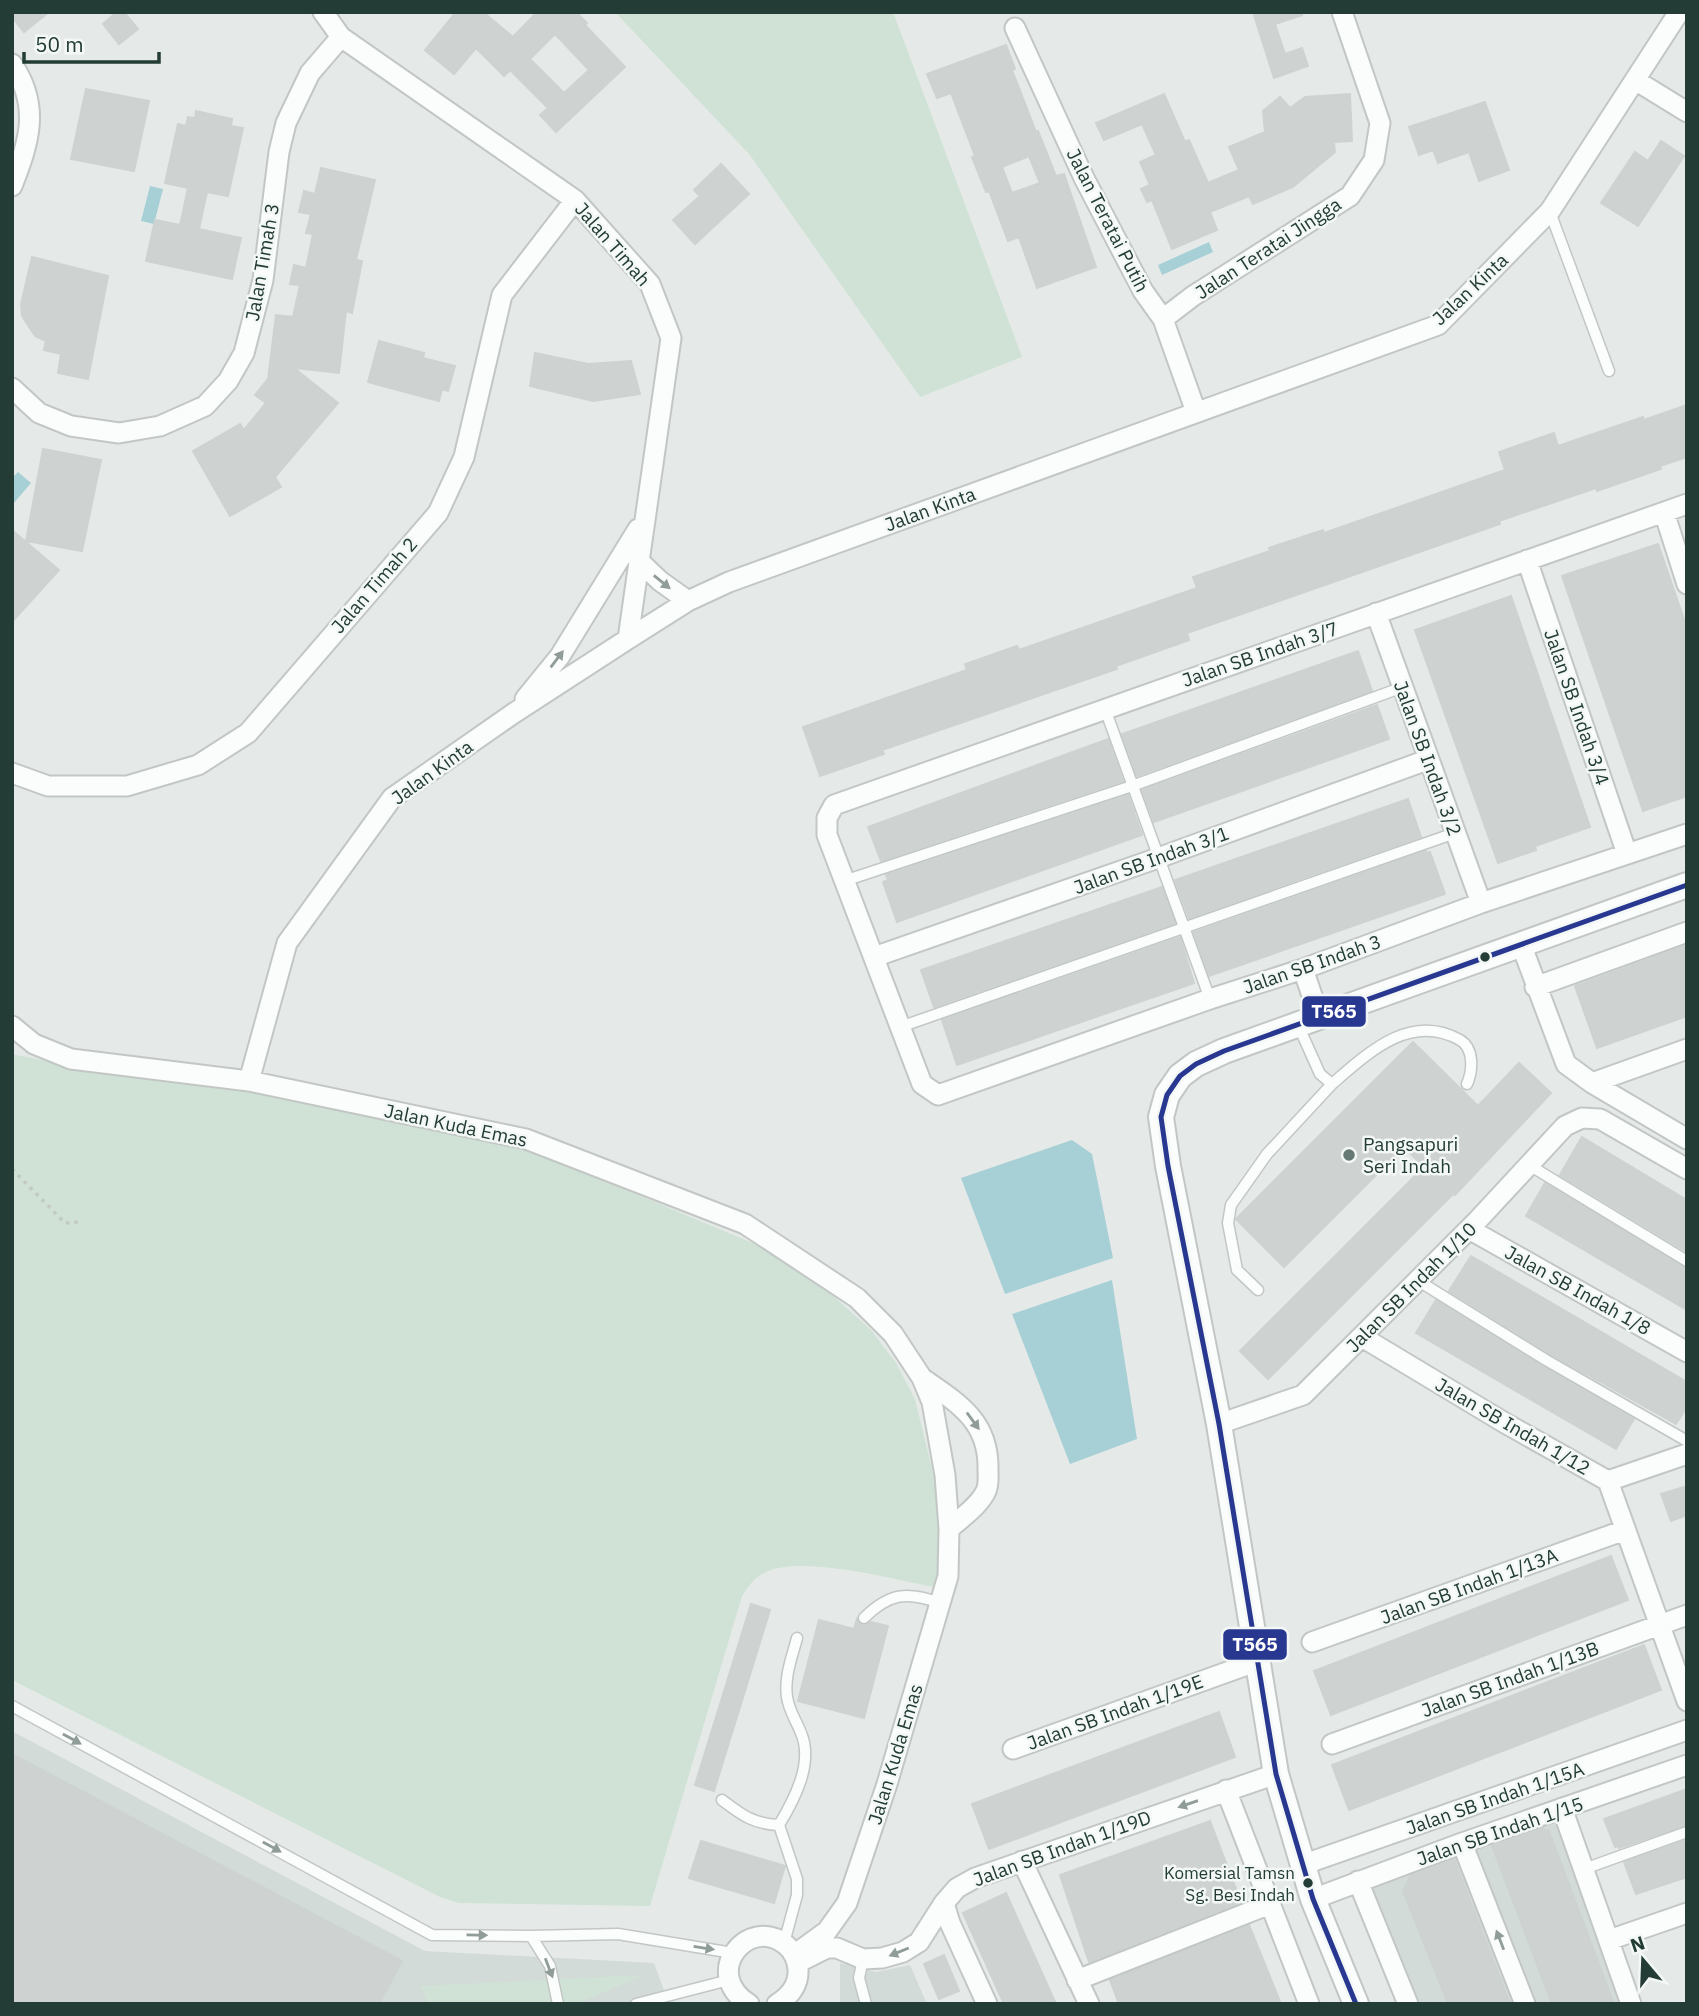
<svg xmlns="http://www.w3.org/2000/svg" width="1699" height="2016" font-family="'IBM Plex Sans',sans-serif">
<style>
.built{fill:#d3dbd8}
.green{fill:#cfe2d5}
.water{fill:#a7cfd6}
.building{fill:#ced2d1;stroke:#cdd3d0;stroke-width:2;fill-rule:evenodd}
.lines{fill:none;stroke-linecap:round;stroke-linejoin:round}
.service-casing{stroke:#c2c7c5;stroke-width:13}
.minor-casing{stroke:#c2c7c5;stroke-width:23}
.tertiary-casing{stroke:#c2c7c5;stroke-width:28}
.path{stroke:#c2cac6;stroke-width:3.5;stroke-dasharray:3.5 5;stroke-linecap:butt}
.service{stroke:#fbfcfc;stroke-width:10}
.minor{stroke:#fbfcfc;stroke-width:19}
.tertiary{stroke:#fbfcfc;stroke-width:24}
.bus-1-casing{stroke:#f3f8f6;stroke-width:10}
.bus-1{stroke:#283890;stroke-width:5}
.oneway{fill:#8f9c98}
.bus-dot{fill:#233c35;stroke:#f3f8f6;stroke-width:2.5}
.poi-dot{fill:#677974;stroke:#f3f8f6;stroke-width:2.5}
.labels{text-anchor:middle;dominant-baseline:central;stroke-width:5;stroke-linejoin:round;paint-order:stroke}
.bus-label{font-size:17px;fill:#233c35;stroke:#f3f8f6;text-anchor:end}
.street-label{font-size:19px;fill:#233c35;stroke:#f3f8f6}
.poi-label{font-size:19px;fill:#233c35;stroke:#f3f8f6;text-anchor:start}
.line-badge{stroke:#f3f8f6;stroke-width:2.5}
.badge-label{font-size:19px;text-anchor:middle;font-weight:bold;fill:#fff}
</style>
<rect width="100%" height="100%" fill="#e5eae8"/>
<!-- built -->
<path class="built" d="M12,1731L425,1951L654,1963L669,2004H12Z
M1555,1820L1622,2004H1420L1372,1886Z
M840,1963L876,1972L910,1965L927,2004H840Z"/>
<!-- green -->
<path class="green" d="M615,12H893L1022,357L920,397L749,154Z
M12,1054L62,1064L203,1082L538,1153L762,1247L831,1294L871,1330L896,1363L915,1399L937,1489L940,1588C899,1581 799,1553 764,1573C754,1578 748,1587 742,1596L650,1906L459,1903L440,1897L12,1680Z
M644,1975L576,2004H429L420,1986Z"/>
<!-- water -->
<path class="water" d="M150,186L163,189L154,224L141,221Z
M1209,242L1213,252L1162,275L1158,265Z
M18,472L31,483L13,504L12,478Z
M1072,1140L1092,1154L1113,1258L1005,1294L961,1178Z
M1112,1280L1137,1439L1070,1464L1012,1314Z"/>
<!-- building -->
<path class="building" d="M12,12H49L24,32L12,17Z
M117,12H124L138,29L119,44L103,24Z
M456,12H483L513,37L537,12H576L587,23L585,25L625,67L556,132L540,115L548,108L510,70L504,76L476,48L454,74L425,50ZM555,34L589,70L564,93L530,59Z
M1253,12H1301L1302,15L1275,24L1285,54L1302,48L1308,66L1274,78Z
M1006,45L1015,69L1012,70L1036,132L1038,131L1056,176L1064,174L1096,267L1037,288L1019,237L1008,241L989,191L986,192L972,157L975,156L951,93L937,98L927,74ZM1029,156L1040,183L1012,193L1002,167Z
M86,89L149,101L134,171L71,159Z
M1164,94L1185,142L1189,140L1208,183L1239,170L1229,147L1265,132L1263,111L1280,97L1290,108L1305,97L1350,94L1352,141L1334,142L1335,152L1293,187L1253,204L1249,196L1210,212L1217,230L1172,249L1152,200L1147,202L1141,189L1150,185L1140,162L1156,155L1142,124L1104,140L1096,123Z
M1485,102L1509,170L1479,181L1469,152L1438,163L1433,150L1419,155L1409,127Z
M196,111L232,119L231,126L243,128L228,196L207,192L199,229L241,238L232,279L146,261L155,220L180,225L188,188L165,183L178,124L186,126L188,117L195,118Z
M1661,141L1684,156L1638,226L1601,203L1635,152L1648,161Z
M721,164L749,194L695,244L673,220L700,196L694,190Z
M321,168L375,180L356,260L362,261L352,313L346,311L339,373L294,368L338,403L275,477L281,487L230,516L193,451L240,424L244,430L266,403L255,395L268,379L276,315L293,317L300,285L290,284L294,265L306,268L313,234L306,233L311,214L299,212L304,191L315,194Z
M32,257L108,276L88,379L58,373L61,354L44,350L46,341L35,336L22,316L21,304Z
M379,341L424,353L423,358L455,366L448,391L442,389L439,401L368,382Z
M535,353L588,364L631,361L640,394L593,401L530,386Z
M1687,405V457L1660,466L1661,469L1597,491L1596,488L1499,521L1500,524L1187,633L1189,640L1116,666L1117,669L882,750L884,754L820,776L803,727L967,670L965,664L1017,646L1019,650L1197,588L1193,577L1270,551L1269,548L1323,530L1324,533L1505,470L1499,452L1554,433L1558,446L1643,417L1644,420Z
M43,449L101,460L82,551L26,541Z
M12,530L59,570L12,622Z
M1658,544L1687,628V796L1643,811L1562,576Z
M1511,596L1590,827L1535,846L1536,850L1498,863L1415,630Z
M1358,651L1372,691L1137,776L1122,734Z
M1377,705L1389,739L1154,822L1142,790Z
M1108,739L1123,781L881,861L868,827Z
M1128,795L1142,835L897,922L883,882L888,880L886,875Z
M1408,799L1421,837L1189,918L1175,880Z
M1426,851V853L1430,852L1445,894L1209,976L1194,932Z
M1162,887L1175,923L934,1007L921,970Z
M1180,937L1194,983L957,1065L942,1020Z
M1687,945V1016L1597,1048L1575,986Z
M1413,1042L1478,1106L1519,1063L1551,1093L1455,1195L1453,1194L1268,1379L1240,1351L1424,1167L1404,1147L1284,1267L1236,1219Z
M1582,1137L1687,1200V1252L1560,1175Z
M1545,1183L1687,1268V1310L1526,1216Z
M1471,1256L1687,1382V1407L1676,1424L1550,1354L1449,1291Z
M1436,1300L1542,1366L1634,1419L1616,1449L1416,1333Z
M1687,1486V1515L1671,1521L1661,1494Z
M1611,1556L1628,1600L1331,1715L1314,1671Z
M751,1604L770,1610L714,1791L695,1785Z
M857,1619L862,1625L871,1622L888,1626L864,1718L798,1701L819,1620L854,1629Z
M1644,1645L1661,1690L1349,1810L1332,1765Z
M1219,1712L1235,1757L989,1849L972,1804Z
M12,1754L402,1961L379,2004H12Z
M1687,1789V1825L1619,1848L1618,1846L1615,1847L1604,1819Z
M1210,1821L1241,1902L1089,1962L1060,1875Z
M1542,1828L1549,1831L1614,2004H1552L1492,1846Z
M1687,1840V1877L1636,1894L1624,1862Z
M701,1841L785,1866L774,1903L689,1878Z
M1454,1859L1510,2004H1448L1403,1891L1410,1876Z
M1006,1893L1056,2004H1004L963,1913Z
M1249,1925L1281,2004H1119L1110,1980Z
M944,1955L959,1991L939,1999L924,1964Z"/>
<g class="lines">
<defs>
<path id="service" d="M1550,212L1609,371
M1105,709L1210,999
M844,881L1132,786L1403,687
M1298,1025L1320,1074L1332,1084C1368,1053 1410,1012 1460,1040C1474,1048 1473,1070 1467,1084
M900,1027L1455,833
M1529,1165L1687,1261
M1417,1280L1546,1360L1687,1441
M1258,1290L1237,1270L1228,1223L1231,1205L1267,1154L1332,1084
M864,1618C889,1593 907,1591 940,1603
M12,1706L432,1935L531,1936L618,1934L733,1953
M722,1800C742,1815 753,1824 779,1825C794,1800 814,1763 801,1733C796,1720 789,1711 787,1697C784,1677 792,1657 797,1638
M779,1825L797,1879V1895L784,1943
M1584,1869L1687,1832
M531,1936L550,1966L558,2004
M863,1959L859,1978L866,2004
M636,2004L729,1980"/>
<path id="minor" d="M323,12L341,37L575,200L650,284L671,338L628,639
M1015,28L1084,178L1143,291L1163,319L1196,412
M12,64C41,106 29,143 12,186
M1635,80L1687,112
M1163,319L1193,296L1350,196L1374,160L1380,123L1342,12
M12,388L39,413L71,426L119,433L160,426L205,406L228,381L244,353L263,280L279,152L286,123L310,73L341,37
M1687,504L834,805L827,818V835L922,1084L938,1095L1210,999L1303,969L1481,903L1687,834
M1664,512L1687,584
M638,560L660,581L688,601
M1527,560L1627,854
M1376,613L1481,903
M525,699L560,656L638,529
M12,773L48,786H127L198,765L248,733L438,513L464,457L502,295L575,200
M1521,944L1566,1064L1592,1083L1687,1139
M874,957L1158,858L1427,760
M1303,969L1319,1016
M1535,987L1687,932
M12,1026L34,1044L71,1059L249,1081L526,1139L745,1224L857,1298L893,1334L922,1378L932,1402L945,1475L949,1529L948,1576L887,1784L847,1903L827,1931L794,1955
M249,1081L287,943L392,798L514,713L628,639L688,601L729,582L1438,325L1550,211L1679,12
M1592,1083L1687,1049
M1469,1229L1687,1352
M1362,1337L1505,1423L1608,1481L1687,1701
M922,1378C958,1403 989,1421 988,1469C988,1476 989,1485 986,1491C979,1506 961,1518 949,1529
M1219,1424L1303,1395L1476,1222L1565,1126L1582,1118L1600,1119L1687,1169
M1608,1481L1687,1454
M1312,1642L1625,1530
M1332,1744L1687,1615
M1013,1749L1258,1661
M1226,1790L1309,2004
M1562,1808L1631,2004
M1462,1843L1525,2004
M1022,1861L1089,2004
M1302,1865L1687,1730
M1358,1881L1408,2004
M1313,1899L1462,1843L1687,1765
M944,1903L950,1923L987,2004
M1609,1940L1687,1913
M801,1961L827,1948H837L863,1959L882,1958L903,1952L919,1942L944,1903L957,1888L975,1878L1276,1774
M1077,1980L1270,1904
M749,2004C700,1973 749,1914 786,1945C793,1951 797,1960 798,1969C799,1985 790,1996 777,2004"/>
<path id="tertiary" d="M1356,2004L1313,1899L1276,1774L1219,1424L1168,1166L1161,1117L1167,1095L1180,1076L1196,1064L1224,1051L1687,885"/>
</defs>
<!-- service casing -->
<use href="#service" class="service-casing"/>
<!-- minor casing -->
<use href="#minor" class="minor-casing"/>
<!-- tertiary casing -->
<use href="#tertiary" class="tertiary-casing"/>
<!-- path -->
<path class="path" d="M12,1169L65,1223L79,1222"/>
<!-- service -->
<use href="#service" class="service"/>
<!-- minor -->
<use href="#minor" class="minor"/>
<!-- tertiary -->
<use href="#tertiary" class="tertiary"/>
<defs>
<path id="bus-1" d="M1356,2004L1313,1899L1276,1774L1219,1424L1168,1166L1161,1117L1167,1095L1180,1076L1196,1064L1224,1051L1687,885"/>
</defs>
<!-- bus-1 casing -->
<use href="#bus-1" class="bus-1-casing"/>
<!-- bus-1 -->
<use href="#bus-1" class="bus-1"/>
</g>
<!-- one-way arrows -->
<defs><path id="oneway-solid" d="M-6-.8H1V-3.2L6.5 0L1 3.2V.8H-6Z" transform="scale(1.75)"/></defs>
<g class="oneway">
<use href="#oneway-solid" transform="translate(662 582) rotate(39)"/>
<use href="#oneway-solid" transform="translate(557 659) rotate(-53)"/>
<use href="#oneway-solid" transform="translate(973 1421) rotate(54)"/>
<use href="#oneway-solid" transform="translate(72 1739) rotate(29)"/>
<use href="#oneway-solid" transform="translate(1188 1804) rotate(161)"/>
<use href="#oneway-solid" transform="translate(272 1847) rotate(29)"/>
<use href="#oneway-solid" transform="translate(477 1935) rotate(1)"/>
<use href="#oneway-solid" transform="translate(1500 1940) rotate(-111)"/>
<use href="#oneway-solid" transform="translate(704 1948) rotate(9)"/>
<use href="#oneway-solid" transform="translate(899 1952) rotate(158)"/>
<use href="#oneway-solid" transform="translate(549 1968) rotate(69)"/>
</g>
<!-- markers -->
<g class="bus-dot">
<circle cx="1485" cy="957" r="6"/>
<circle cx="1308" cy="1883" r="6"/>
</g>
<circle class="poi-dot" cx="1349" cy="1155" r="7"/>
<g class="labels">
<!-- bus labels -->
<g class="bus-label">
<text x="1295" y="1873">Komersial Tamsn<tspan x="1295" dy="22">Sg. Besi Indah</tspan></text>
</g>
<!-- street labels -->
<g class="street-label">
<text transform="translate(1108 220) rotate(63)">Jalan Teratai Putih</text>
<text transform="translate(613 244) rotate(49)">Jalan Timah</text>
<text transform="translate(1268 248) rotate(-33)">Jalan Teratai Jingga</text>
<text transform="translate(262 262) rotate(-80)">Jalan Timah 3</text>
<text transform="translate(1470 289) rotate(-43)">Jalan Kinta</text>
<text transform="translate(930 509) rotate(-20)">Jalan Kinta</text>
<text transform="translate(374 585) rotate(-49)">Jalan Timah 2</text>
<text transform="translate(1260 654) rotate(-19)">Jalan SB Indah 3/7</text>
<text transform="translate(1577 707) rotate(71)">Jalan SB Indah 3/4</text>
<text transform="translate(1428 758) rotate(70)">Jalan SB Indah 3/2</text>
<text transform="translate(432 772) rotate(-36)">Jalan Kinta</text>
<text transform="translate(1151 860) rotate(-20)">Jalan SB Indah 3/1</text>
<text transform="translate(1312 964) rotate(-19)">Jalan SB Indah 3</text>
<text transform="translate(456 1125) rotate(12)">Jalan Kuda Emas</text>
<text transform="translate(1411 1287) rotate(-45)">Jalan SB Indah 1/10</text>
<text transform="translate(1578 1290) rotate(29)">Jalan SB Indah 1/8</text>
<text transform="translate(1513 1426) rotate(30)">Jalan SB Indah 1/12</text>
<text transform="translate(1469 1586) rotate(-20)">Jalan SB Indah 1/13A</text>
<text transform="translate(1510 1679) rotate(-20)">Jalan SB Indah 1/13B</text>
<text transform="translate(1115 1712) rotate(-20)">Jalan SB Indah 1/19E</text>
<text transform="translate(895 1754) rotate(-73)">Jalan Kuda Emas</text>
<text transform="translate(1495 1798) rotate(-19)">Jalan SB Indah 1/15A</text>
<text transform="translate(1500 1831) rotate(-19)">Jalan SB Indah 1/15</text>
<text transform="translate(1062 1848) rotate(-20)">Jalan SB Indah 1/19D</text>
</g>
<!-- poi labels -->
<g class="poi-label">
<text x="1363" y="1144">Pangsapuri<tspan x="1363" dy="22">Seri Indah</tspan></text>
</g>
</g>
<g class="line-badge">
<rect x="1301" y="995" width="66" height="33" rx="7" fill="#283890"/>
<rect x="1222" y="1628" width="66" height="33" rx="7" fill="#283890"/>
</g>
<g class="badge-label">
<text x="1334" y="1018">T565</text>
<text x="1255" y="1651">T565</text>
</g>
<!-- border -->
<rect width="1699" height="2016" fill="none" stroke="#233c35" stroke-width="28"/>
<!-- north arrow -->
<g transform="translate(1643 1960) rotate(341)" stroke="#f3f8f6" stroke-width="5" paint-order="stroke">
<path d="M0-5L12 26L0 18L-12 26Z" fill="#233c35"/>
<text y="-10" font-size="19" font-weight="bold" text-anchor="middle" fill="#233c35">N</text>
</g>
<!-- scale -->
<path d="M24 52v10h135v-10" fill="none" stroke="#233c35" stroke-width="3.5"/>
<text x="35" y="52" font-size="21" fill="#233c35" stroke="#f3f8f6" stroke-width="5" paint-order="stroke">50 m</text>
</svg>
